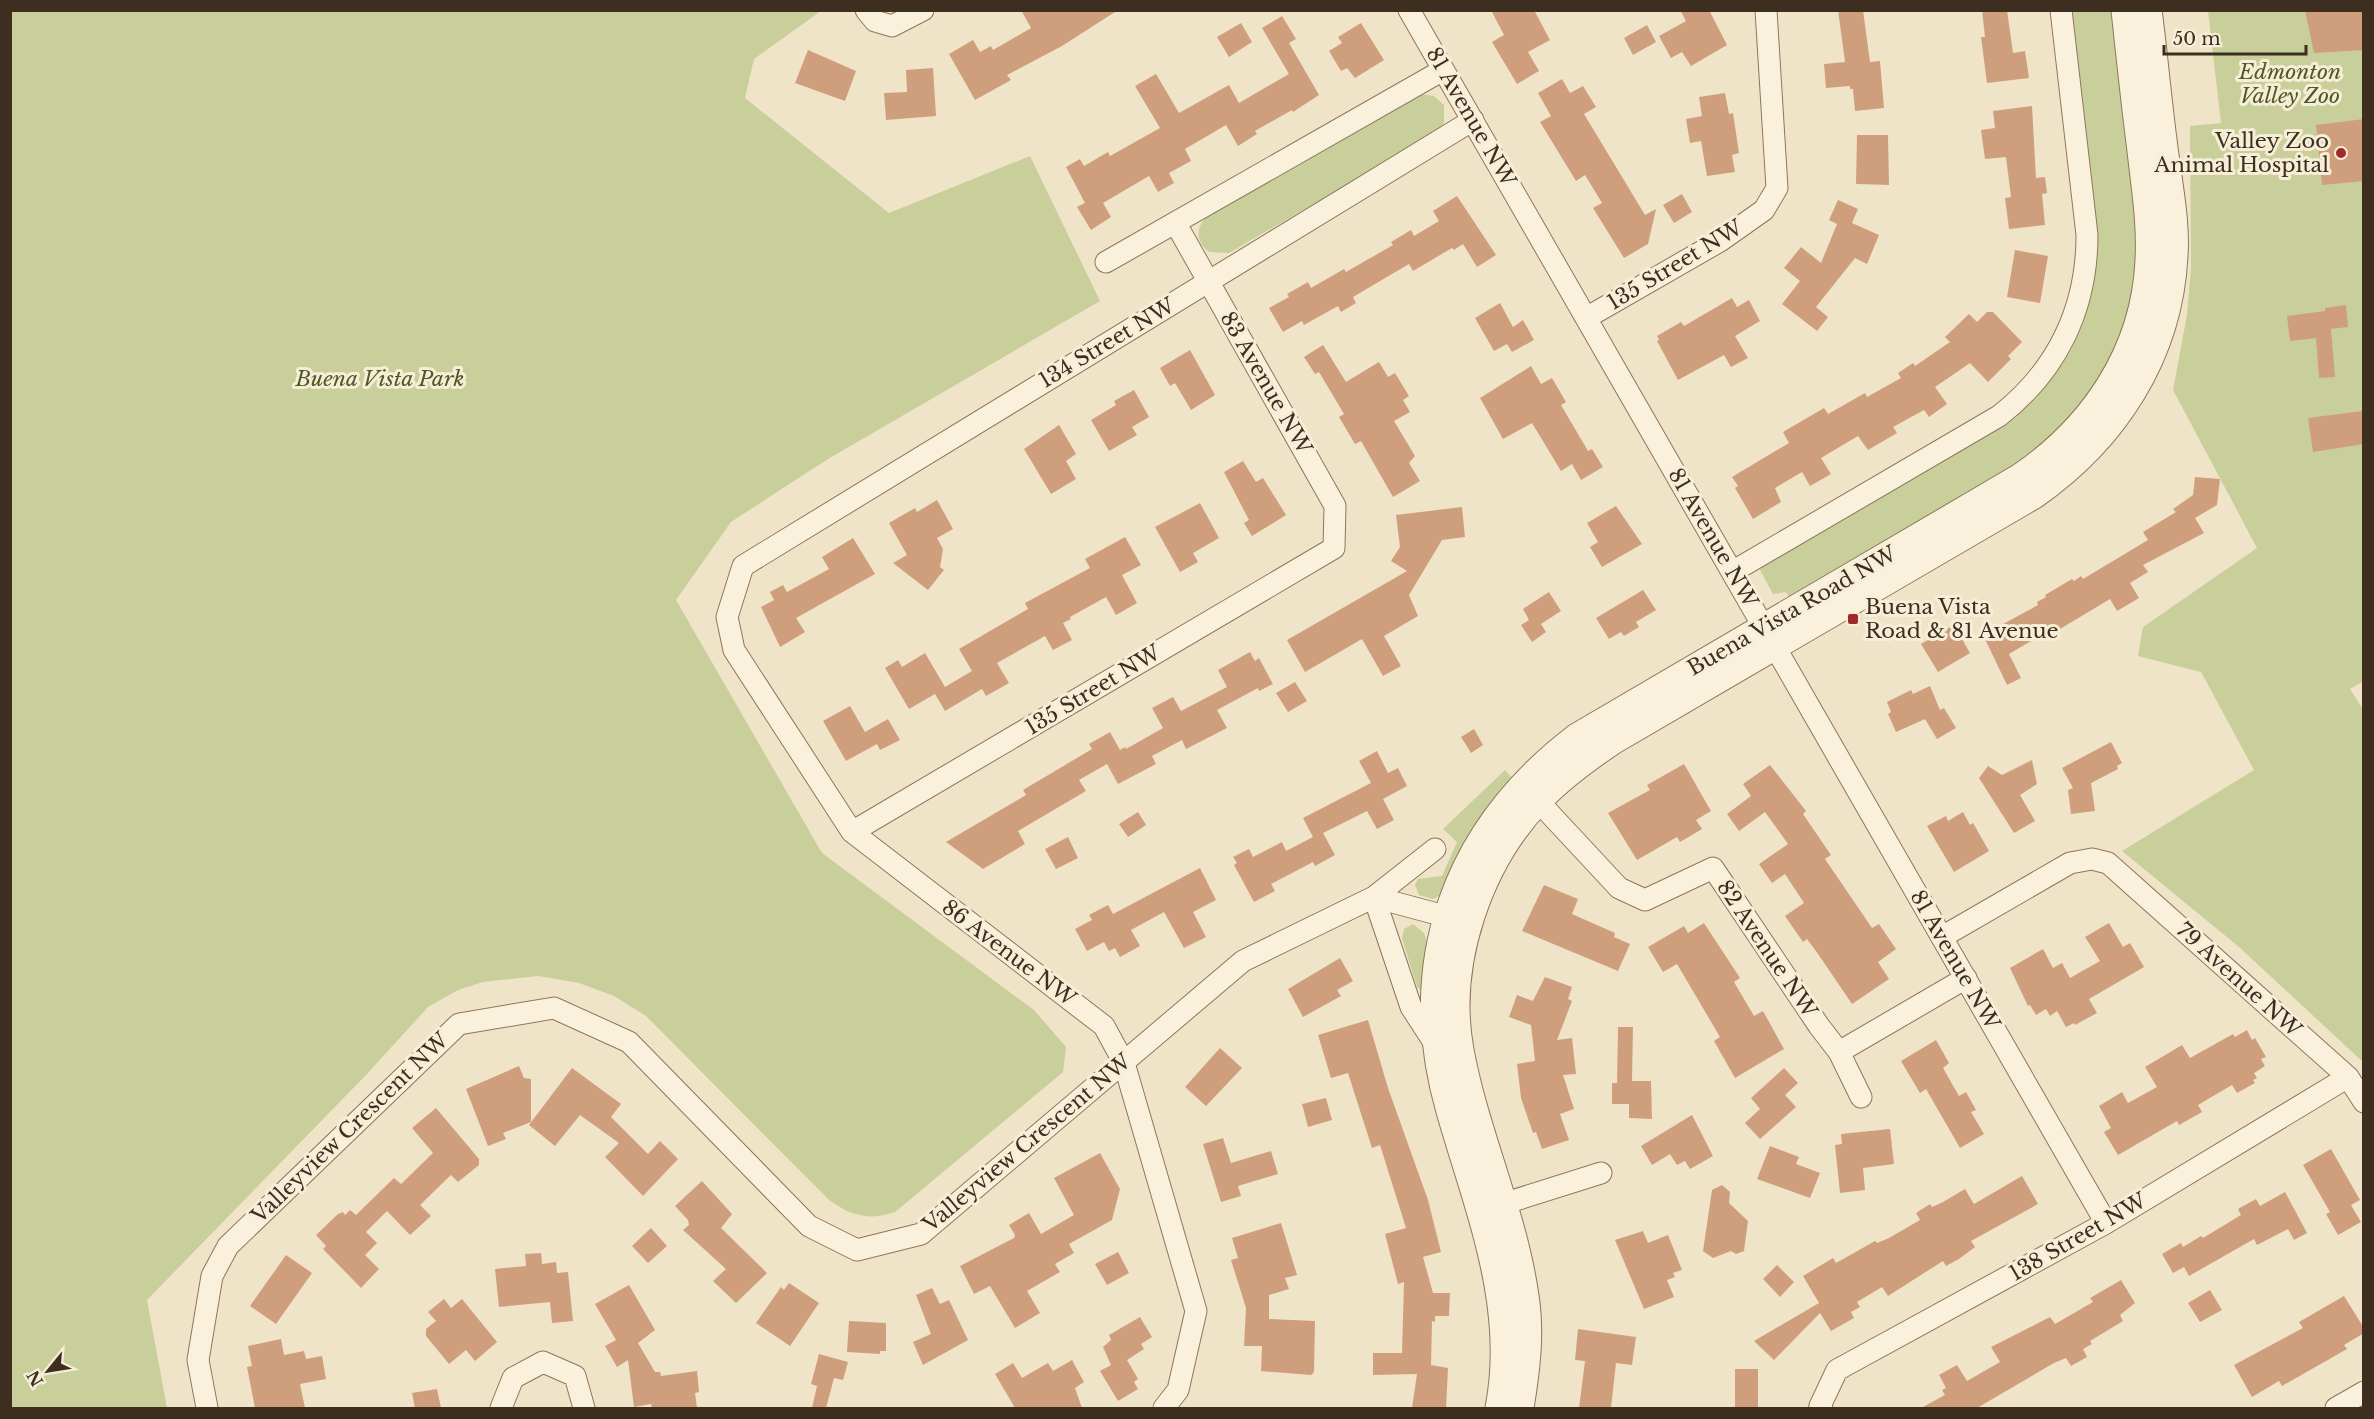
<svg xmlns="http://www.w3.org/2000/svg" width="2374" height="1419" font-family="'Libre Baskerville',serif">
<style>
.green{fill:#c9cf9b}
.building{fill:#cf9f7d}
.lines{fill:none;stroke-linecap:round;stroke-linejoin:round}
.minor-casing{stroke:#8d765c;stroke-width:23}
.tertiary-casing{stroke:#8d765c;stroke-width:29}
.minor{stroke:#faf1dc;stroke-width:21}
.tertiary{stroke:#faf1dc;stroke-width:27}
.poi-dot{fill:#9e2a2b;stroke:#f7eed8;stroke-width:2}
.labels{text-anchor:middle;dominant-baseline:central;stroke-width:6;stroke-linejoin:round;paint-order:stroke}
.park-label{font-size:21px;font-style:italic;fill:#4d5a26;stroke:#f7eed8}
.street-label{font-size:21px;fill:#3d2e20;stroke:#f7eed8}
.poi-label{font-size:21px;fill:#3d2e20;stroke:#f7eed8;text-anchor:end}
</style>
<rect width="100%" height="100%" fill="#f0e4c8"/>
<!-- green -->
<path class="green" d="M11,10L821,11L754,59L745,98L889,213L1030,156L1100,301L828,459L731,522L676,600L822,853L1034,1010L1066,1047L1063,1072L895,1212C870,1221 851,1216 829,1200L646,1016L614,996L579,983L538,976L483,982L458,990L428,1007L367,1074L147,1300L167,1408H11Z
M2070,11H2114L2139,230L2134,298L2115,355L2076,415L2029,459L1791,600L1786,592L1773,594L1760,570L1764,565L2014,419C2076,363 2098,311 2095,228Z
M2208,11H2363L2364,681L2350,689L2364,711L2363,1062L2239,947L2122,851L2254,770L2201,672L2138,656L2143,627L2257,548L2173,390L2187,315L2191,267L2190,126L2221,123Z
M1421,94L1434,96L1444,105V123L1437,132L1229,253L1209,252C1196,242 1195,229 1206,217Z
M1505,770L1513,779L1441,895L1433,899L1419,895L1415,885L1418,879L1442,876L1457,842L1443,829Z
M1413,924L1424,933L1429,948L1421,990L1417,987L1402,938L1404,929Z"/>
<!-- building -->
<path class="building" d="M1021,10H1118L1062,46L1007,75L1011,80L975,100L949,54L973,40L980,52L991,46L993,50L1031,28Z
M1491,10H1534L1550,40L1528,52L1539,71L1517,84L1492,42L1504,35Z
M1680,10H1709L1727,45L1691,66L1682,52L1671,58L1659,36L1686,21Z
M1838,10H1863L1870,62L1880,61L1884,108L1855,111L1853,89H1850V86L1826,88L1824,64L1845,62Z
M1982,10H2007L2013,53L2025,51L2029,78L1987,83L1981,37H1985Z
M2305,10L2364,11V50L2314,53Z
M1282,16L1296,39L1289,43L1319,95L1293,112L1292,110L1255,131L1257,134L1238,146L1226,125L1185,149L1191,161L1169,173L1174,183L1158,192L1149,176L1103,203L1111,217L1091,230L1077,207L1085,203L1066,167L1080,159L1084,166L1108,152L1110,156L1160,128L1135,86L1156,74L1179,113L1229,85L1239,103L1289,74L1262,28Z
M1241,23L1252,42L1229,57L1217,37Z
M1361,23L1384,60L1355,78L1347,68L1341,71L1329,51L1342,43L1338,37Z
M1647,25L1656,42L1633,55L1624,38Z
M808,50L856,71L845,101L795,83Z
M933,68L936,116L886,120L884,93L907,92L906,70Z
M1562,79L1570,93L1583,86L1596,107L1584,114L1645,215L1656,209L1648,244L1624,258L1593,208L1602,203L1585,175L1576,181L1540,122L1551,116L1538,93Z
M1725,93L1729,114L1733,113L1739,153L1732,155L1735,172L1707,176L1701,141L1690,143L1686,119L1702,116L1699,97Z
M2032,106L2036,178L2045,177L2047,193L2042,194L2045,225L2009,229L2005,198L2011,197L2006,157L1985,159L1981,130L1995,128L1993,111Z
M2364,119V181L2322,185L2316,125Z
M1857,135H1888L1889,185L1856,184Z
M1682,194L1692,212L1674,223L1663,205Z
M1457,196L1496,255L1477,267L1463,244L1454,250L1452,248L1413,271L1409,264L1353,297L1356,303L1341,312L1338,306L1304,325L1302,321L1283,332L1269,308L1289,297L1287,294L1308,282L1311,288L1344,269L1346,272L1393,245L1391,242L1411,230L1414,236L1439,221L1433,211Z
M1838,200L1858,209L1852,223L1879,235L1867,264L1855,258L1816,307L1828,317L1817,331L1782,304L1800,281L1784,268L1801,247L1821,263L1837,224L1829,220Z
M2015,250L2048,256L2040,303L2007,297Z
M1732,298L1737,307L1749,300L1760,321L1735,336L1748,358L1731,367L1724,355L1678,380L1657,341L1659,340L1657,336L1681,322L1684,326Z
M1500,303L1513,327L1523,320L1534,340L1512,352L1507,344L1494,351L1475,318Z
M2346,305L2348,327L2331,329L2335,377L2319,378L2316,338L2290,341L2287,316L2325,311V308Z
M1987,312H1993L2022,342L2008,356L2011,359L1988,382L1970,363L1935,387L1947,404L1929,417L1924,410L1893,427L1897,433L1868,450L1858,436L1821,458L1831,474L1810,486L1802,472L1775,488L1781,502L1753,519L1735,488L1738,486L1732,477L1789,443L1783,432L1824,408L1828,414L1865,393L1867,397L1901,378L1898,373L1913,363L1915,366L1950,342L1945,337L1969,314L1977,322Z
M1323,345L1346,382L1379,362L1388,377L1395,373L1409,396L1403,400L1410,412L1394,421L1415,456L1409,463L1420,481L1393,497L1361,441L1355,444L1339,417L1344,414L1319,372L1315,374L1304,357Z
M1190,350L1215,395L1191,410L1175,383L1170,386L1160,368Z
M1531,366L1541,384L1552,378L1566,402L1561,405L1588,451L1592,449L1603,467L1581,480L1572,464L1561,471L1532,423L1503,439L1480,398Z
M1134,390L1149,417L1132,427L1137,435L1109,451L1091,420L1116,405L1114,401Z
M2362,411L2364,444L2313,452L2308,418Z
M1059,425L1076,454L1066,461L1076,479L1051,494L1024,449Z
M1243,461L1256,482L1263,478L1286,515L1252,536L1244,523L1249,520L1224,472Z
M2195,477L2220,479L2217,505L2195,518L2204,533L2143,565L2148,572L2130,583L2139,598L2117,611L2110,599L2055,632L2053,628L2009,654L2021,678L2007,685L1983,635L2038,605L2037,602L2046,597L2045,595L2072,579L2074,581L2081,576L2083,579L2148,540L2143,532L2176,512L2173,509L2193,495Z
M937,500L953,529L937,538L943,549L940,567L944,570L928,590L893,563L907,555L889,523L915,508L917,512Z
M1200,503L1219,538L1193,553L1198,562L1180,572L1155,527Z
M1616,506L1642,544L1602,567L1590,547L1598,542L1587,523Z
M1462,507L1465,537L1442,540L1409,595L1418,616L1384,636L1401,666L1383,676L1362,639L1305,672L1287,640L1407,571L1391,561L1400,547L1396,515Z
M1125,537L1141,565L1122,575L1137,603L1116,615L1106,597L1070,617L1071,619L1063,623L1072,640L1053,650L1045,636L997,663L1009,683L986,696L982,689L945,711L935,694L909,709L885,668L898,660L902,667L925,653L945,687L972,671L959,649L1028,609L1025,603L1090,568L1085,559Z
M853,538L875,574L796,618L805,632L780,647L761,607L774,600L770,592L783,585L787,592L829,569L822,557Z
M1643,590L1656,610L1636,622L1639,627L1624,636L1621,632L1609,639L1596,618Z
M1549,592L1561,611L1541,624L1546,632L1532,642L1521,625L1529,620L1523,609Z
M1954,625L1970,653L1938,672L1921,644Z
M1250,652L1255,661L1259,658L1273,684L1259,691L1258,688L1217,710L1227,728L1186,749L1182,740L1152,756L1156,764L1118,784L1107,764L1079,780L1086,791L1018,831L1025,844L983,869L946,842L1026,795L1023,790L1092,749L1089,744L1110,732L1120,750L1125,747L1126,749L1163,728L1152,708L1173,697L1181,711L1227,687L1218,670Z
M1295,682L1307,701L1288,712L1276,693Z
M1930,686L1940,710L1944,708L1956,728L1937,739L1925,719L1896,732L1888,714L1891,712L1887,702L1911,690L1913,694Z
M850,706L865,732L888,719L900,740L880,750L877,744L846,761L823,721Z
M1474,729L1483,745L1471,753L1461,737Z
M2111,742L2122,763L2117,766L2118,769L2091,783L2095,811L2071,814L2068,790L2073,788L2062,768Z
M1377,751L1388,773L1398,768L1407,786L1383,799L1394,820L1377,829L1367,811L1323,833L1335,855L1315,866L1313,862L1271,884L1275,891L1254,902L1234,865L1237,863L1233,857L1249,849L1253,857L1282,842L1286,851L1313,837L1303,818L1371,783L1359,761Z
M2032,760L2037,784L2020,795L2035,821L2014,833L1979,778L1988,766L2002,775Z
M1684,764L1711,811L1696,820L1702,829L1680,842L1677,837L1637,860L1608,813L1650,790L1647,785Z
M1770,765L1806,811L1803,814L1831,855L1825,859L1872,928L1879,924L1896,949L1878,962L1889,979L1852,1004L1816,951L1807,939L1803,942L1785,916L1804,903L1785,874L1772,883L1759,864L1788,844L1765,812L1739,831L1727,814L1751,796L1743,784Z
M1138,812L1146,825L1128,837L1119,824Z
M1963,812L1970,825L1973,823L1989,851L1954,872L1927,826L1946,816L1948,821Z
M1068,837L1078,858L1056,869L1045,849Z
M1200,868L1216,900L1193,912L1206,937L1184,948L1164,912L1131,930L1140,946L1120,957L1115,948L1109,951L1104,942L1087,951L1075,929L1092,920L1089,915L1108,905L1113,914Z
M1544,885L1578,899L1572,914L1615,933L1614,937L1630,944L1618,971L1522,931Z
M1704,923L1740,978L1734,982L1754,1016L1763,1011L1784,1049L1735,1078L1714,1041L1720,1037L1677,964L1663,972L1648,947L1684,926L1688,933Z
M2109,923L2123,947L2130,943L2144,967L2089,999L2097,1013L2075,1025L2074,1023L2066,1027L2057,1011L2050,1016L2046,1009L2036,1015L2030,1005L2028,1006L2010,968L2043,949L2053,968L2062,963L2070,978L2100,961L2085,937Z
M1340,958L1353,981L1337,990L1341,996L1303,1017L1288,989Z
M1545,977L1572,987L1568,999L1572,1001L1557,1040L1572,1038L1576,1074L1563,1075L1574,1109L1560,1114L1569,1140L1542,1149L1536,1132L1533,1133L1521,1098L1517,1064L1535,1061L1531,1025L1509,1017L1517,995L1533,1001Z
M1368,1020L1388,1088L1428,1200L1441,1252L1423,1257L1433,1293H1450L1449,1316H1435V1322L1432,1321L1431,1365L1448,1368L1446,1408H1412L1417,1374L1373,1375V1353H1402L1404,1282L1398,1284L1385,1234L1406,1228L1380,1145L1372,1148L1348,1073L1331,1078L1318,1035Z
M1618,1027H1633L1632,1081H1651L1652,1119L1629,1118V1104H1612V1083H1617Z
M2247,1030L2252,1040L2255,1038L2266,1057L2261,1059L2265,1066L2254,1073L2257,1078L2253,1080L2255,1083L2237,1093L2232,1085L2198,1105L2202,1112L2179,1125L2177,1121L2118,1155L2104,1132L2111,1128L2099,1106L2122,1092L2128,1103L2157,1087L2145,1067L2182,1045L2190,1058L2233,1034L2235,1037Z
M1936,1040L1949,1063L1943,1068L1959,1096L1966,1092L1976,1110L1971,1112L1984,1134L1960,1148L1926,1089L1920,1093L1901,1061Z
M1220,1048L1242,1068L1206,1106L1185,1087Z
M519,1066L524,1078L531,1079V1122L503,1133L506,1139L488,1146L466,1089Z
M572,1068L621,1104L611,1117L648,1154L660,1141L678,1159L643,1196L605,1157L619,1143L580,1115L555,1146L529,1125Z
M1784,1068L1798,1083L1785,1095L1796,1107L1760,1139L1745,1123L1760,1109L1751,1098Z
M1326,1098L1332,1120L1308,1127L1302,1104Z
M436,1108L479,1159V1165L458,1182L451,1175L420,1205L431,1216L410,1235L387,1211L366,1232L377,1243L365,1255L379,1269L361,1288L323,1249L326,1246L316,1235L338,1214L343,1212L345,1215L350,1210L356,1215L394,1178L401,1184L433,1153L412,1128Z
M1692,1115L1713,1156L1690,1169L1685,1161L1677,1165L1670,1154L1652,1165L1641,1146Z
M1890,1129L1894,1164L1863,1168L1865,1190L1840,1193L1835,1145L1842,1144L1841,1134Z
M1223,1138L1231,1163L1271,1151L1278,1174L1238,1186L1241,1196L1221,1202L1203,1144Z
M1770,1146L1799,1157L1796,1164L1820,1173L1810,1198L1757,1179Z
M2331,1149L2360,1200L2351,1205L2361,1222L2338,1235L2326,1214L2330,1212L2303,1165Z
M1100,1153L1120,1189L1112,1220L1069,1244L1074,1253L1055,1264L1060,1272L1027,1291L1040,1313L1015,1328L990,1286L974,1294L960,1266L1014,1238L1015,1235L1009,1225L1029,1213L1041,1234L1074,1215L1054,1178Z
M2022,1176L2038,1204L1971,1241L1975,1247L1959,1259L1946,1266L1943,1261L1888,1296L1882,1287L1857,1302L1860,1307L1851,1312L1854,1318L1831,1331L1820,1313L1774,1360L1754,1341L1819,1303L1803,1276L1833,1258L1836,1263L1875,1241L1877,1243L1889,1238L1920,1220L1916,1213L1930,1204L1932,1207L1943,1202L1965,1189L1974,1204Z
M702,1181L732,1214L721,1228L767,1273L736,1303L713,1281L726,1269L683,1230L689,1225L688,1220L675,1206Z
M1722,1185L1730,1192L1729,1203L1748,1221L1744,1251L1736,1254L1731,1251L1713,1258L1703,1251L1712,1190Z
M2285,1192L2307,1233L2294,1240L2288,1229L2257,1245L2254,1239L2189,1276L2184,1267L2173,1273L2162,1254L2181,1243L2183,1247L2201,1236L2203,1238L2241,1215L2238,1209L2256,1199L2260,1206Z
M1281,1223L1297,1275L1285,1278L1289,1289L1269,1295V1319L1315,1321L1314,1372L1311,1375L1261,1371L1262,1346H1244L1246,1308L1231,1260L1238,1258L1232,1238Z
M651,1228L667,1246L648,1263L632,1246Z
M1643,1231L1648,1243L1668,1235L1682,1270L1673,1273L1675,1277L1667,1280L1674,1297L1644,1309L1615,1240Z
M1118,1252L1129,1273L1107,1285L1095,1264Z
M541,1253L542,1264L556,1262L557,1273L568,1272L573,1321L552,1323L550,1302L499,1307L495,1269L526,1266L525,1254Z
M286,1255L312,1273L276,1324L250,1306Z
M1777,1265L1794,1282L1780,1297L1763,1279Z
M2121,1280L2135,1303L2120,1315L2123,1321L2090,1341L2092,1344L2083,1349L2087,1357L2071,1366L2066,1358L2054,1363L1977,1408H1921L1945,1395L1942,1390L1946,1388L1939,1375L1957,1365L1967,1381L2000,1362L1991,1347L2050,1317L2055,1324L2093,1302L2090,1298Z
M789,1283L819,1303L790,1346L756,1323L781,1287L784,1290Z
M629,1285L655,1330L638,1343L655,1372H660L661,1376L697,1371L699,1392L695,1393L697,1408H652L651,1404L634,1407L628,1360L617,1367L605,1346L616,1340L595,1304Z
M932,1288L940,1304L949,1300L968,1340L923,1365L913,1342L931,1334L916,1295Z
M2210,1290L2222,1310L2200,1322L2188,1303Z
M2344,1296L2364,1328V1333L2344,1345L2347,1349L2282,1386L2279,1381L2252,1397L2234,1365L2303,1328L2299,1322Z
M444,1299L451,1308L462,1299L497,1342L475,1361L466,1350L449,1364L426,1336V1329L436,1321L428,1312Z
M1140,1317L1152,1337L1141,1344L1144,1349L1127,1360L1138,1379L1134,1382L1138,1389L1118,1401L1100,1371L1111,1365L1103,1347L1111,1340L1109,1335Z
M849,1321L886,1323V1351H880V1354L847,1352Z
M1578,1329L1636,1337L1632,1365L1616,1363L1611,1408H1579L1585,1361L1575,1360Z
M281,1339L284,1355L304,1351L306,1359L322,1356L326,1379L300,1384L305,1408H255L247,1367L252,1366L248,1346Z
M819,1354L848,1362L843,1380L834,1378L826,1408H812L817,1386L811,1384Z
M1072,1360L1084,1382L1075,1388L1082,1408H1015L995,1374L1013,1363L1022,1378L1048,1363L1053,1371Z
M1735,1369H1758V1408H1735Z
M437,1389L441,1408H415L412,1393Z"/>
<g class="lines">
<defs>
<path id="minor" d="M866,10L875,21L892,26L923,10
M1409,10L2106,1223
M1106,262L1443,70
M1586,318L1720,241L1764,210L1777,188L1766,10
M1732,572L1999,416C2057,371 2087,309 2087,235L2061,10
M1538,801L1619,888L1645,900L1713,868L1819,1026L1839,1052L1861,1097
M852,832L1334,548L1335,506L1176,224
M1374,897L1411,1007L1435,1044
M1374,897L1463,921
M1942,937L2070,863L2092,859L2108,863L2348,1077L2364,1102
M1839,1052L1966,978
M1490,1208L1601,1173
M207,1408L198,1360L212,1276L228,1246L459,1024L554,1008L629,1042L809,1226L857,1250L921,1234L1243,961L1374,897L1435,849
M501,1408L513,1378L543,1362L575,1376L584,1408
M1164,1408L1178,1390L1196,1311L1124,1063L1104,1026L852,832L734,650L727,617L743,566L1473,120
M1822,1408L1820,1406L1837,1370L2106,1223L2348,1077
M2336,1408L2364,1392"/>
<path id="tertiary" d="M1499,1408C1519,1305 1478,1209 1450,1111C1407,963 1455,830 1577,737L2019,478C2093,428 2145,352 2149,260C2151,224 2145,187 2141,151C2135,104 2130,57 2125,10
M1520,1408C1526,1371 1531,1334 1525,1296C1513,1212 1475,1133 1460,1050C1444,963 1479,862 1540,799C1562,776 1587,758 1614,740L2034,495C2114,439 2169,356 2174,256C2176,226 2171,199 2167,169C2159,117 2155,63 2148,10"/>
</defs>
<!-- minor casing -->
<use href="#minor" class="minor-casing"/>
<!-- tertiary casing -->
<use href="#tertiary" class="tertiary-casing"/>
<!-- minor -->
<use href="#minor" class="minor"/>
<!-- tertiary -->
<use href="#tertiary" class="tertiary"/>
</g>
<!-- markers -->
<g class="poi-dot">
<circle cx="2341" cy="153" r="6"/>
<rect x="1847" y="613" width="12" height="12" rx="3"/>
</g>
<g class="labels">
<!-- park labels -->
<g class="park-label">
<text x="2290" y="72">Edmonton<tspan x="2290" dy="24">Valley Zoo</tspan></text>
<text x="380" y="379">Buena Vista Park</text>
</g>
<!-- street labels -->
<g class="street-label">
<text transform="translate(1471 117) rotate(60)">81 Avenue NW</text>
<text transform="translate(1675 265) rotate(-31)">135 Street NW</text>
<text transform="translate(1107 343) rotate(-31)">134 Street NW</text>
<text transform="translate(1266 383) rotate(60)">83 Avenue NW</text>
<text transform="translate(1713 538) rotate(60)">81 Avenue NW</text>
<text transform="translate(1792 611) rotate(-30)">Buena Vista Road NW</text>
<text transform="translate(1093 690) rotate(-31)">135 Street NW</text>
<text transform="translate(1767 949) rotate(56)">82 Avenue NW</text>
<text transform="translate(1009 953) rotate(37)">86 Avenue NW</text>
<text transform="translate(1955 960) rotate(60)">81 Avenue NW</text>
<text transform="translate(2239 980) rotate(42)">79 Avenue NW</text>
<text transform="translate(350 1128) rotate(-44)">Valleyview Crescent NW</text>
<text transform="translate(1027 1143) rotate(-40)">Valleyview Crescent NW</text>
<text transform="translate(2078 1237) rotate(-30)">138 Street NW</text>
</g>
<!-- poi labels -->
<g class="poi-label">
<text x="2329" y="141">Valley Zoo<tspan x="2329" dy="24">Animal Hospital</tspan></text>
<text x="1865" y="607" text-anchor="start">Buena Vista<tspan x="1865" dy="24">Road &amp; 81 Avenue</tspan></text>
</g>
</g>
<!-- border -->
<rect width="2374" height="1419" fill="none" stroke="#3d2e20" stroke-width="24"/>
<!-- north arrow -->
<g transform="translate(48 1371) rotate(240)" stroke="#f7eed8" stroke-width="4.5" paint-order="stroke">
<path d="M0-4.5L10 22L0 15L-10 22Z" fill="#3d2e20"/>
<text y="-9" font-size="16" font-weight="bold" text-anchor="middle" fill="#3d2e20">N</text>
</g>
<!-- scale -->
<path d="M2164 45v9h142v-9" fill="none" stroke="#3d2e20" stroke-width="3"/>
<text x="2173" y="45" font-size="18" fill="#3d2e20" stroke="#f7eed8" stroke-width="4.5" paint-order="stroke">50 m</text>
</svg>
